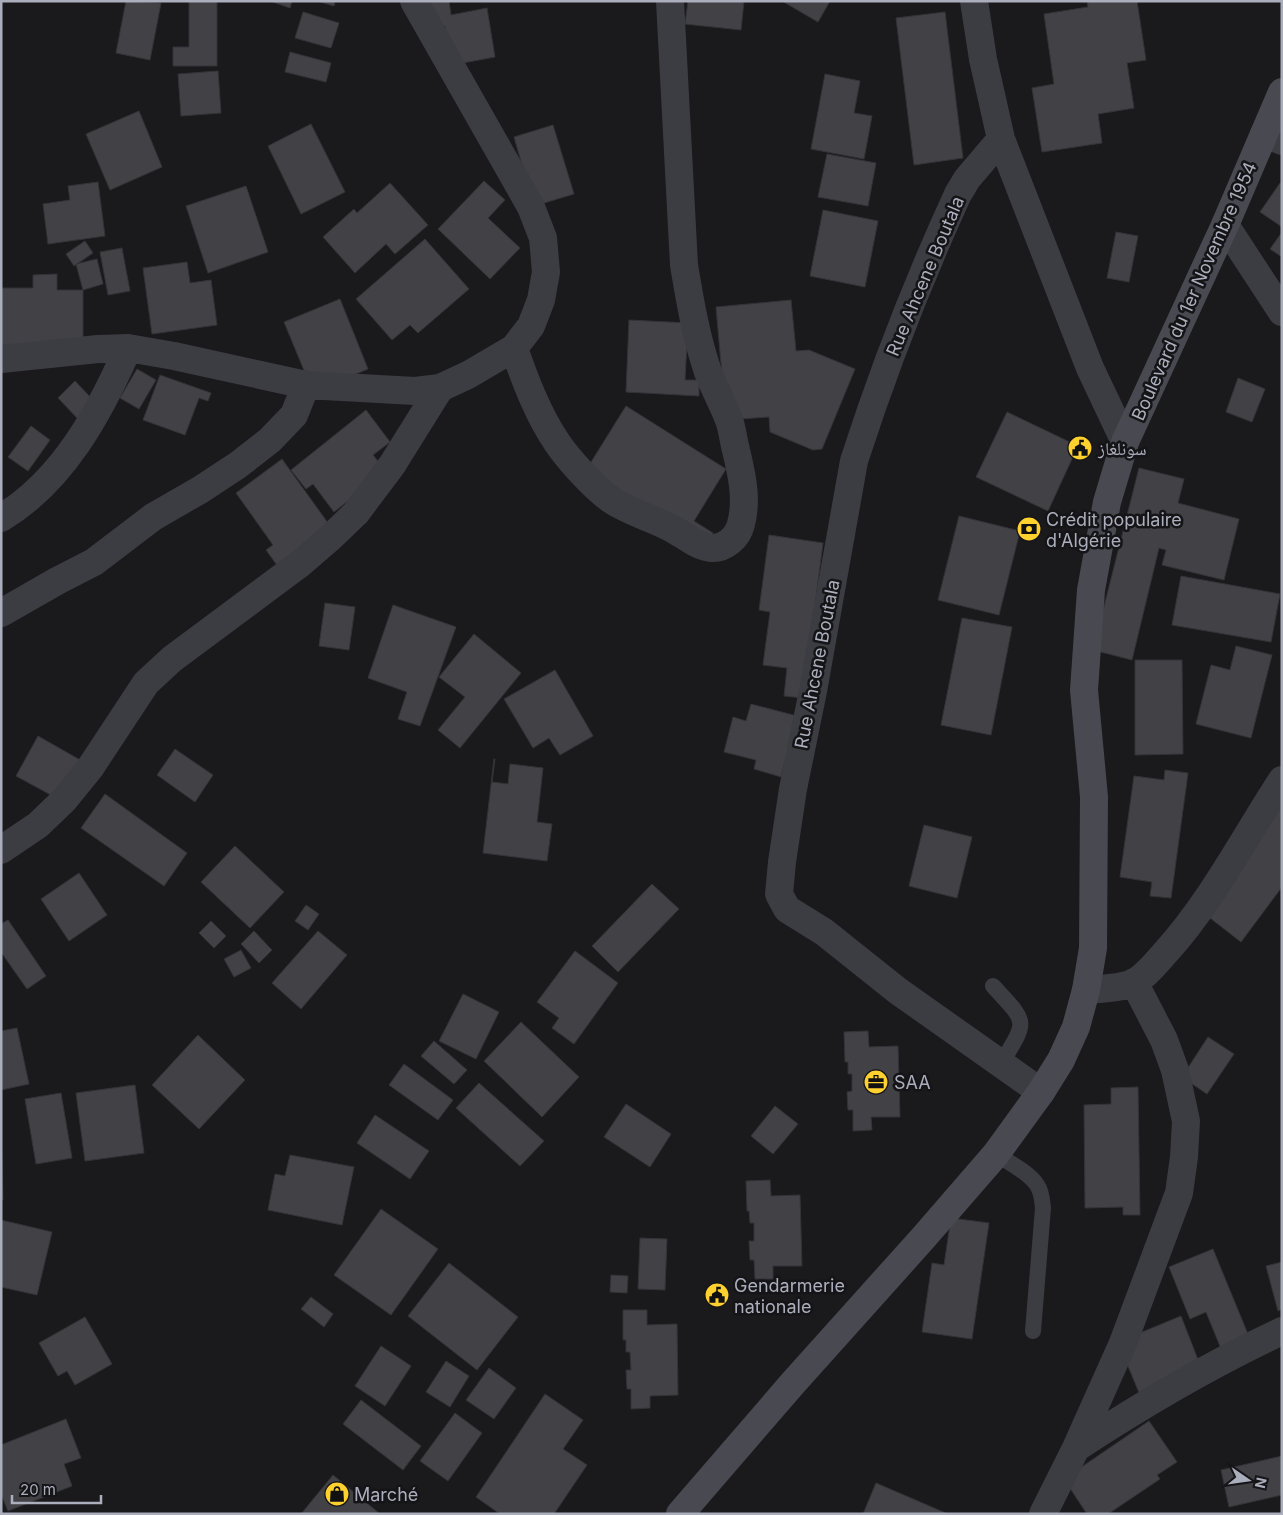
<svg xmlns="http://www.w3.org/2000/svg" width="1283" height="1515" font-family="Inter,'Noto Naskh Arabic',sans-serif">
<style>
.building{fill:#414146;stroke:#343338}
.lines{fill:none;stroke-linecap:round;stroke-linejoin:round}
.lane{stroke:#3c3c43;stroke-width:16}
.street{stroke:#3c3c43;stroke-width:28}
.secondary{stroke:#484951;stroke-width:28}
.labels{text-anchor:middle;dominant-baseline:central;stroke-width:5;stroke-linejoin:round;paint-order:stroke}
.street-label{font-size:18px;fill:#abaebc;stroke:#151417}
.poi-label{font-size:18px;fill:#abaebc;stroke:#151417;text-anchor:start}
</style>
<rect width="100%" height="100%" fill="#1a191c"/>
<!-- building -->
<path class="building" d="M126,1L161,3L150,60L116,53Z
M189,1H217V66H173V47H189Z
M270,1H292L290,8Z
M317,1H335L334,6Z
M412,1H449L451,15L487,8L495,57L452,65L445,26L417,30Z
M688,1H744L741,30L685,24Z
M782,1H830L818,22Z
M1087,1H1137L1146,60L1127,63L1134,108L1098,114L1102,143L1042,152L1032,88L1054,84L1044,14L1088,7Z
M303,12L339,23L331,48L295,38Z
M945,12L963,158L914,165L896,18Z
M290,52L331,63L326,82L285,72Z
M218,71L221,113L181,116L178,74Z
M825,74L860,81L854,113L872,116L864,159L811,149Z
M139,111L162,167L110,190L86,134Z
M311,124L345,192L301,214L268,146Z
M553,125L574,194L534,206L514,137Z
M827,154L876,163L868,206L818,197Z
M484,181L505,200L488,218L520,248L490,279L438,229Z
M98,182L105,236L48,244L43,204L70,200L68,186Z
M390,183L428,225L395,254L386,244L355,273L323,237L354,209L357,213Z
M1280,183L1282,184V227L1260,212Z
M246,186L268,252L208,273L186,206Z
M823,210L878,221L865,287L810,276Z
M1116,232L1138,236L1129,282L1107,278Z
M1282,232V257L1270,249Z
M425,239L469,289L418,333L410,325L392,340L356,299Z
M85,241L93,253L74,266L66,254Z
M122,248L130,291L108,295L100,252Z
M97,259L103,284L83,290L76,264Z
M187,262L190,283L211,280L217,325L152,334L143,268Z
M57,274V290H83V345L1,346V288H33V275Z
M340,299L368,369L313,392L284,322Z
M791,300L796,351L809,350L855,369L822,449L813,450L770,432L769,417L726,420L716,307Z
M629,320L688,323L685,380H699V396L626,392Z
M137,369L156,380L139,409L120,398Z
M160,375L211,393L208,401L199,398L185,435L143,420Z
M1238,378L1265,389L1252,422L1226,412Z
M75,381L95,402L78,419L58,398Z
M626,406L726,469L694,521L713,533L702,550L583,475Z
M366,410L390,442L373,455L386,471L334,512L313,484L306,489L291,470Z
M1007,412L1078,446L1048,511L976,477Z
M31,426L50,440L28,471L8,457Z
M282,459L338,537L285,576L266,550L273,545L236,493Z
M1139,468L1184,479L1178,503L1239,519L1224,580L1162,565L1166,550L1159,548L1132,660L1093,650Z
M959,516L1020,531L999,615L938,600Z
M769,535L823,543L803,698L784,696L787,668L763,665L770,612L759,610Z
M1181,576L1280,594L1271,642L1172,625Z
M325,603L355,607L349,650L319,646Z
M393,605L456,627L420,726L398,719L407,692L368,678Z
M962,618L1012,627L991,735L941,725Z
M474,634L521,673L460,748L438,730L465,697L439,677Z
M1236,646L1272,655L1251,738L1196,724L1211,665L1230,670Z
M1135,660H1182L1183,754L1135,755Z
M555,670L593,736L560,755L549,738L533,748L504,699Z
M751,704L797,716L781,777L754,769L756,760L724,752L733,717L746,721Z
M38,736L82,761L60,800L16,776Z
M175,749L213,775L195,802L157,775Z
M494,759H495L492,782L508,784L510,764L543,768L537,822L552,824L547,861L483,853Z
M1165,770L1188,773L1171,898L1150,896L1152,882L1120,877L1134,776L1164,780Z
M105,794L187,853L164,886L81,828Z
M1282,802V887L1241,942L1201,911Z
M924,825L972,837L957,898L909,886Z
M235,846L284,892L250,928L201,882Z
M79,873L107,915L69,941L41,899Z
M652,884L679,909L618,972L592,946Z
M306,905L319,914L308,930L295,921Z
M8,920L46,976L27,989L1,952V924Z
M211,921L226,936L214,948L199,933Z
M254,931L272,950L259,963L241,944Z
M318,931L347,955L301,1009L272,983Z
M241,950L251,968L234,977L224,959Z
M575,951L618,983L574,1044L552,1028L559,1018L537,1002Z
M463,994L499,1012L476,1059L439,1041Z
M521,1022L579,1077L542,1117L484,1061Z
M17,1028L29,1084L1,1090V1031Z
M868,1031L869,1047L898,1046L900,1117H871L872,1130L853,1131V1110H848L847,1092L852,1091V1074H848V1062H845L844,1032Z
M198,1035L245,1080L199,1129L152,1085Z
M1208,1037L1234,1054L1207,1094L1182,1077Z
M434,1041L467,1070L454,1084L421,1056Z
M404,1064L453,1100L438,1120L389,1085Z
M479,1083L544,1141L520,1166L456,1108Z
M135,1085L144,1153L85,1161L76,1093Z
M1138,1087L1140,1215H1123V1207L1085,1208L1084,1105L1111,1104V1088Z
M61,1093L72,1158L36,1164L25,1099Z
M626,1104L671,1134L650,1167L604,1137Z
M775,1106L798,1124L773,1154L751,1136Z
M375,1115L429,1151L410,1179L357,1143Z
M1,1126L3,1200H1Z
M290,1155L354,1167L342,1225L268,1210L275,1174L285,1176Z
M770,1180L771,1196L800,1195L802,1266H773V1279H755L754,1260H750L749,1241H754V1223H750L749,1211H747L746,1181Z
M381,1209L438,1249L391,1315L334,1275Z
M951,1218L989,1223L972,1339L922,1332L932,1263L944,1265Z
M1,1220L52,1232L37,1295L1,1287Z
M640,1238L667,1239L665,1290L638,1289Z
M1213,1249L1252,1344L1224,1356L1206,1312L1190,1319L1169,1267Z
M1282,1262V1309L1278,1311L1266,1266Z
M449,1263L518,1317L477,1370L408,1316Z
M611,1275L628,1276L627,1293L610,1292Z
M311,1297L333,1314L324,1327L301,1309Z
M623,1310H647V1325L677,1324L678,1395L650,1396V1408L631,1409V1389H627L626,1370H631L630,1352H626V1340H623Z
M1181,1316L1202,1370L1140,1395L1118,1342Z
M85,1317L112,1364L75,1385L67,1371L58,1376L39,1343Z
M381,1346L411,1366L385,1406L355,1386Z
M446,1361L469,1376L450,1407L426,1392Z
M489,1368L516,1388L494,1419L466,1400Z
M545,1394L583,1420L563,1449L587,1465L554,1514H500L476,1497Z
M361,1400L421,1446L403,1470L343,1424Z
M455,1413L482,1433L448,1481L420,1461Z
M66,1419L81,1458L64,1464L72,1486L8,1511L1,1494V1445Z
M1149,1421L1177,1462L1157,1475L1160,1479L1108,1514H1087L1064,1479Z
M1282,1456V1495L1229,1507L1221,1470Z
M333,1475L380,1514H301Z
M876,1483L948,1514H863Z"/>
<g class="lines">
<!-- lane -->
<path class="lane" d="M993,986C1028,1024 1028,1019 1001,1064
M996,1154C1008,1162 1030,1173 1037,1185C1042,1192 1042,1200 1043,1208L1033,1331"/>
<!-- street -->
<path class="street" d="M974,1L983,59L1001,139L1090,368L1125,442
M1264,134L1282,141
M1001,139L967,179L958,194C918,281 883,371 854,461L813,691L793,789L782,862L779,894L787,909L824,932L898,991L1041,1092
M1225,225L1282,312
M514,348C525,380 538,415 558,444C569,460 596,490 613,501C630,512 652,518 671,528C683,534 697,547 711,548C725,549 738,537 741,524C748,498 741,471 735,446C733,437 732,428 729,420C723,404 714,388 708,372C696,337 690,301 684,265L670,1
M1,359L98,349L128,348L174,356L306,385L415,391L440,388L468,375L514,348L531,326L541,300L546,272L543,238L531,207L414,1
M1,518C63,481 100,412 128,348
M1,613L57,581L94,562L153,517L200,490L238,465L270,440L294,415L306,385
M1,850L38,825L64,800L90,768L146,683L172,659L301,563L330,538L356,513L392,465L440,388
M1086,990C1099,989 1124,988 1135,982C1147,975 1156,963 1165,953C1212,901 1244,838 1282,780
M1076,1448C1143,1404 1209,1365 1282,1331
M1043,1514L1076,1448L1123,1343L1179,1193L1184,1157L1186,1121L1175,1070L1164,1040L1134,982"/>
<!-- secondary -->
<path class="secondary" d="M680,1514L793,1383L924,1237L996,1154L1041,1092L1061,1060L1076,1027L1086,990L1093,948L1094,797L1084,690L1091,590L1107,502L1125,442L1225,225L1282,92"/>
</g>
<!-- icons -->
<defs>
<symbol id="civic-disc" viewBox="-11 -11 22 22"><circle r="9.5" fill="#ffd12e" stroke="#151417"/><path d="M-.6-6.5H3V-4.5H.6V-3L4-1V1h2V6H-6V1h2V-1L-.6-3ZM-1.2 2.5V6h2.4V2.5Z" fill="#111"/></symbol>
<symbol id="bank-disc" viewBox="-11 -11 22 22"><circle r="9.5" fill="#ffd12e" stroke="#151417"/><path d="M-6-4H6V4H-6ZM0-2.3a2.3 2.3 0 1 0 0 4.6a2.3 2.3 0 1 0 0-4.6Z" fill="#111"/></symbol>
<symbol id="office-disc" viewBox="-11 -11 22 22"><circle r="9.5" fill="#ffd12e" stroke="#151417"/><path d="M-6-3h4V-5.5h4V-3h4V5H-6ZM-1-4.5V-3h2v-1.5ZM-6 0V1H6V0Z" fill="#111"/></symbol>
<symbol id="shop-disc" viewBox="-11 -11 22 22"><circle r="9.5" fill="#ffd12e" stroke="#151417"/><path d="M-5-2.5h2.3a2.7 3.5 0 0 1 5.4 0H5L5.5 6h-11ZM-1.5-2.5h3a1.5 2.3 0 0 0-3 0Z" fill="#111"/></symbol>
</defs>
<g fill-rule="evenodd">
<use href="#civic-disc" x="1066" y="434" width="28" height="28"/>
<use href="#bank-disc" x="1015" y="515" width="28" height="28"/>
<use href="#office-disc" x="862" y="1068" width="28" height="28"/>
<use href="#civic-disc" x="703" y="1281" width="28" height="28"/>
<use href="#shop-disc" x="323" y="1480" width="28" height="28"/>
</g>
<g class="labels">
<!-- street labels -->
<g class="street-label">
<text transform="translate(925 276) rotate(-67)">Rue Ahcene Boutala</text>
<text transform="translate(1194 291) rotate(-66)">Boulevard du 1er Novembre 1954</text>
<text transform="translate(817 664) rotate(-79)">Rue Ahcene Boutala</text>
</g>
<!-- poi labels -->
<g class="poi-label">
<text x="1098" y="448">سونلغاز</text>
<text x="1046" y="519">Crédit populaire<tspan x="1046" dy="21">d'Algérie</tspan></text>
<text x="894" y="1082">SAA</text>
<text x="734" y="1285">Gendarmerie<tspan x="734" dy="21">nationale</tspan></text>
<text x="354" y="1494">Marché</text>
</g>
</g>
<!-- border -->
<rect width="1283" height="1515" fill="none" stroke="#abaebc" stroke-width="5"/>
<!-- north arrow -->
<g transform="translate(1248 1480) rotate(103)" stroke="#151417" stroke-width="4" paint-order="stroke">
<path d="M0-4L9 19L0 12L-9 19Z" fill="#abaebc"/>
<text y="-8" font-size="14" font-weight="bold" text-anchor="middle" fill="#abaebc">N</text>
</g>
<!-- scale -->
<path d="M12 1495v8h89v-8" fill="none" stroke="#abaebc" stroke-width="2.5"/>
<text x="20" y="1495" font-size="15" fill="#abaebc" stroke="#151417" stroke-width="4" paint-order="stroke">20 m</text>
</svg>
